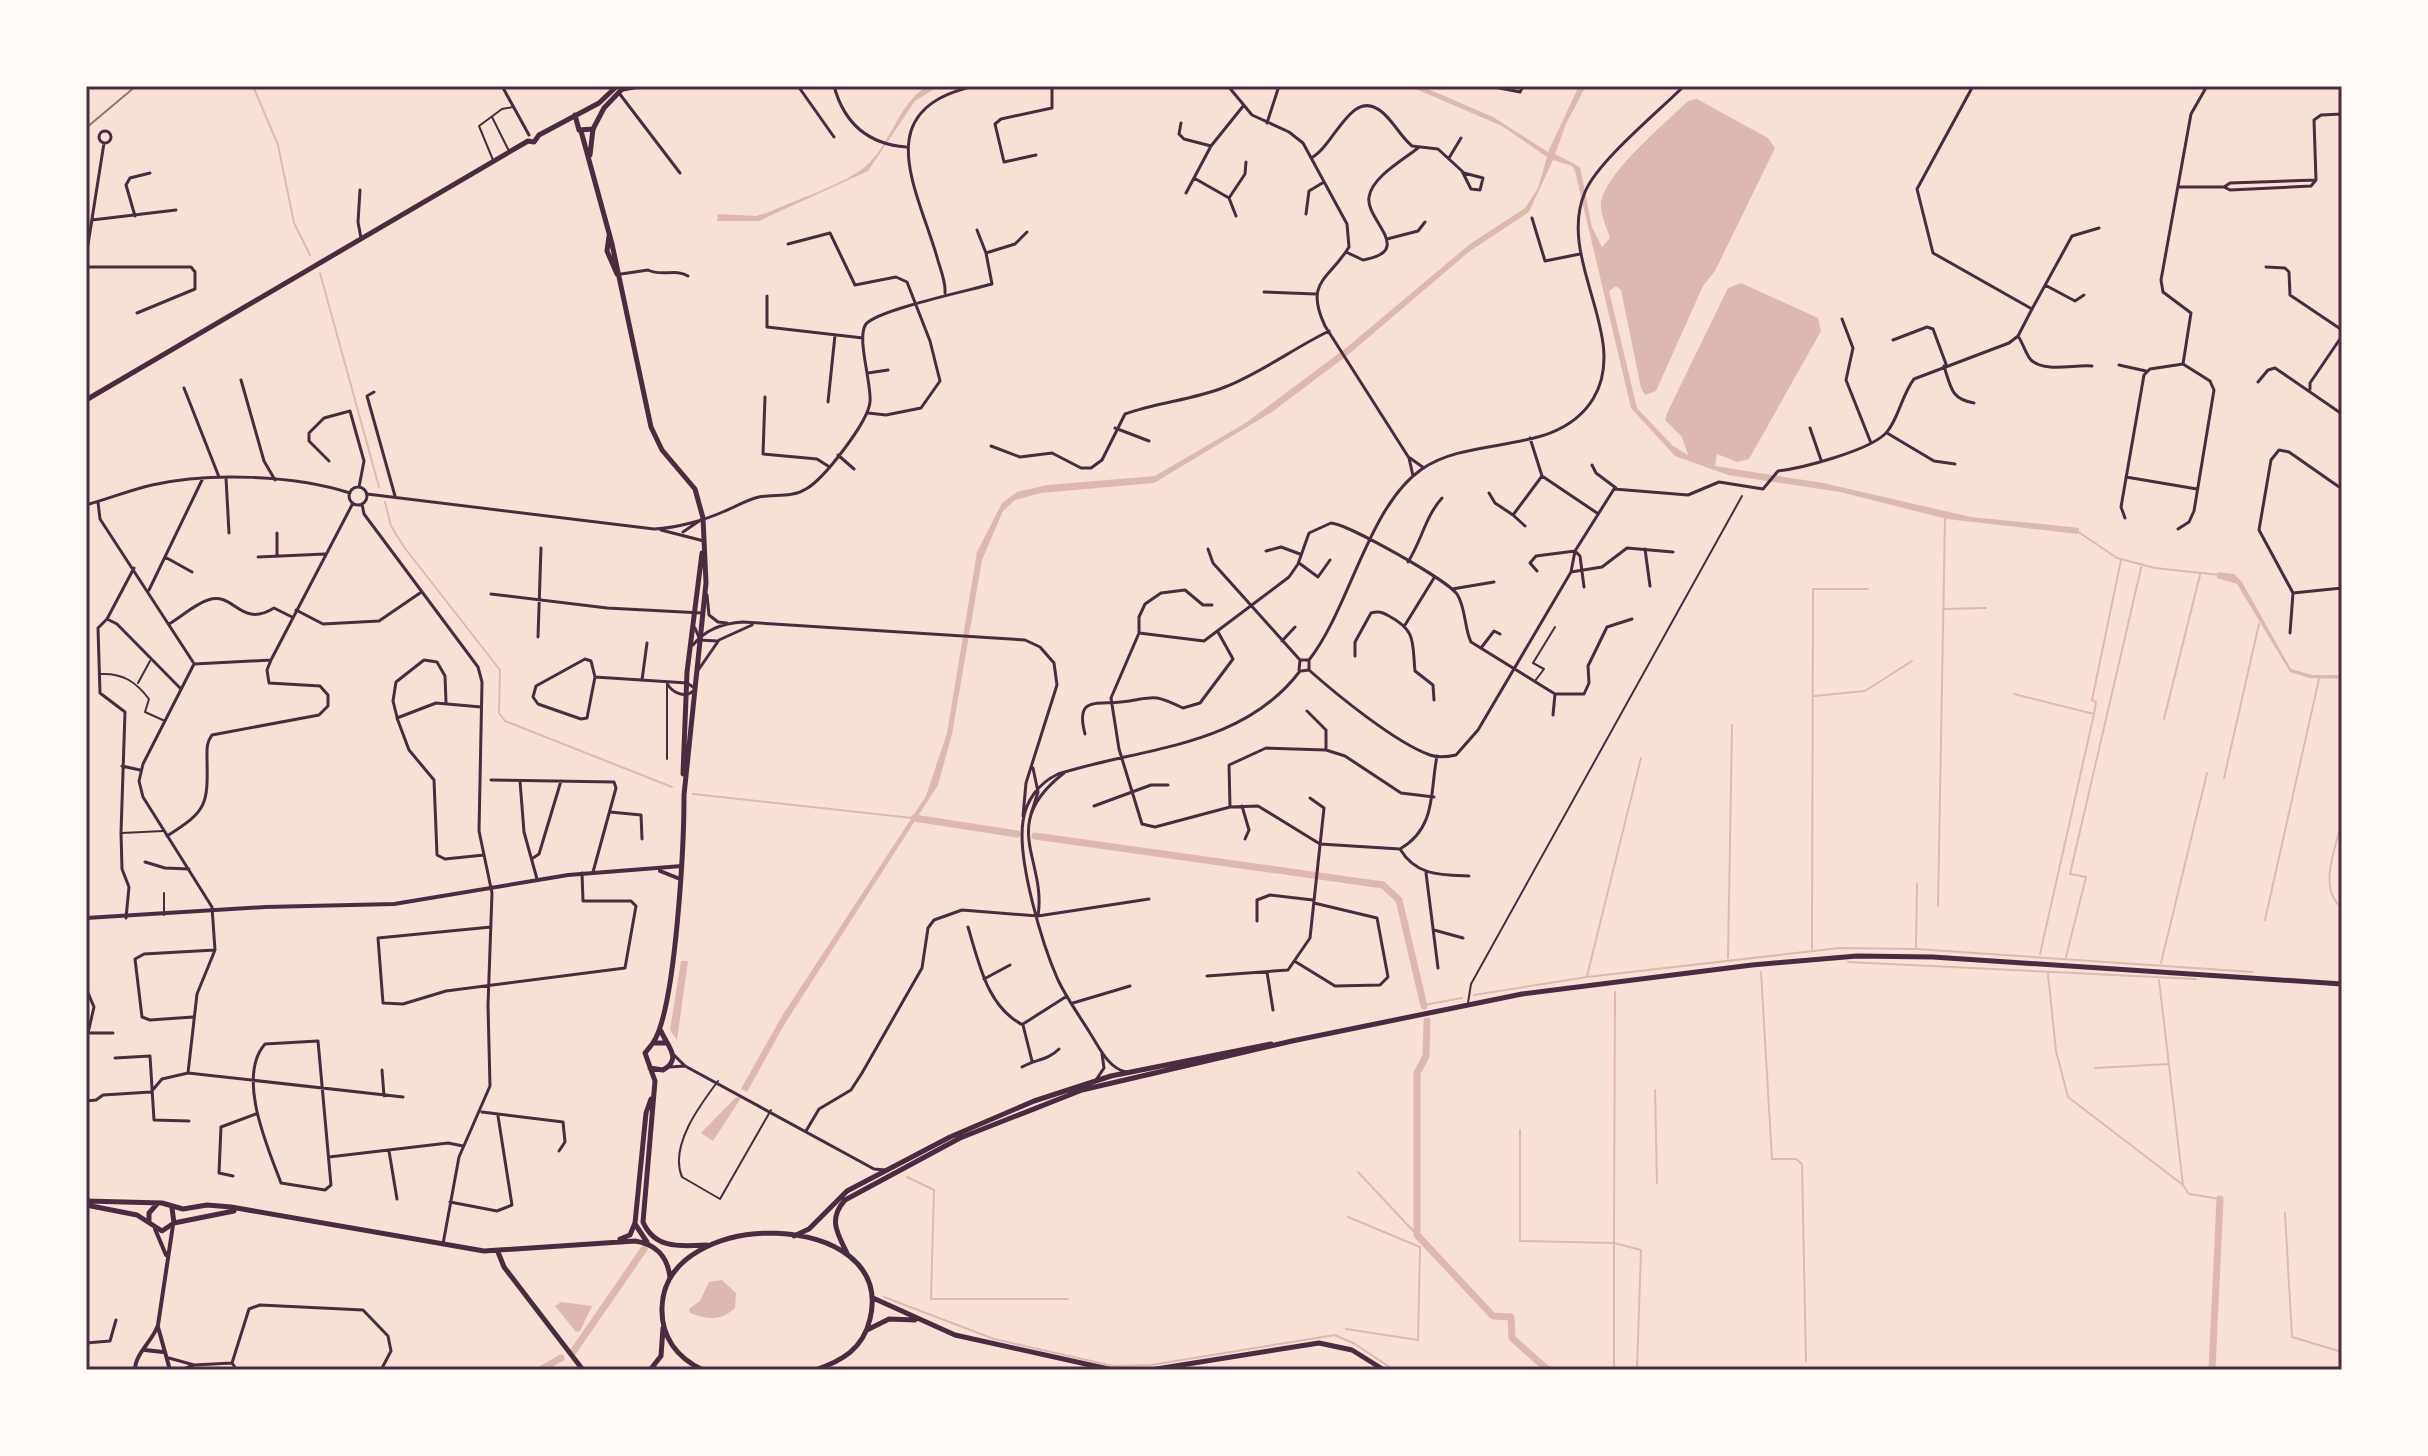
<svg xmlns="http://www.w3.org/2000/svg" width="2428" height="1456" font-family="Georgia,serif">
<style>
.water{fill:#dcb8b0}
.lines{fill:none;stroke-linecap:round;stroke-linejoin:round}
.stream{stroke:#dcb8b0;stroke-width:2}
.canal{stroke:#dcb8b0;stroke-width:7}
.service{stroke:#4a2c40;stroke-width:2}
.minor{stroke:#4a2c40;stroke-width:3}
.tertiary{stroke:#4a2c40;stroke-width:4}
.secondary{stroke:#4a2c40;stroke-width:5}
.primary{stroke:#4a2c40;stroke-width:5}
.rail{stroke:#8f747c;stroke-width:2}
.neatline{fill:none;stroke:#4a2c40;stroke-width:3}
</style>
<rect width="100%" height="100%" fill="#f7e1d7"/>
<!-- water -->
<path class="water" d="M927,86H939L915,101L868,171L759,221H717L718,214L756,216L769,212C793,201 849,182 866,166C892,143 897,105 927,86Z
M1409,86H1421L1493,117L1548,152L1579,86H1586L1566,124L1555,154L1580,167L1592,227L1602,247L1610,238C1607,229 1602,218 1601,208C1598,178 1667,122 1688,101L1697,99L1768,138L1775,148L1715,271L1703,286L1656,391L1645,395L1641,388L1621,290L1616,286L1609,291L1637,408L1673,446L1688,455L1682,437L1665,420L1667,413L1728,288L1741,283L1818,318L1821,331L1749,459L1737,462L1717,454L1715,466L1823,483L1971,517L2071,527L2079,528L2078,534L1947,519L1840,492L1728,475L1675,456L1631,408L1575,171L1572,166L1553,160L1529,212L1470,251L1349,354L1272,412L1154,483L1041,493L1015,500L1003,511L982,560L952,734L938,785L784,1025L747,1092L741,1089L782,1016L926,796L947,733L977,552L1002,503L1017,492L1047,485L1155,476L1247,422L1346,348L1470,244L1525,208L1538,188L1547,157L1502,126Z
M2218,572L2234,574L2242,582L2291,669L2312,675H2342V679L2309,678L2290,672L2237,584L2217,578Z
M681,961H688L677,1040L670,1030Z
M736,1097L741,1098L713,1141L701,1133Z
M722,1280L736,1293L735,1308C721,1321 708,1320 690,1313L689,1309L700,1301L709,1282Z
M561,1302L592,1306L580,1331L576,1332L555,1306Z"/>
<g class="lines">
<!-- stream -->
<path class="stream" d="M253,86L278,145L294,223L310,255
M320,273L379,487
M385,502L391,526L404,547L500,670L499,713L505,721L672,787
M2077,531L2117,558L2155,568L2220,575
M1943,609L1986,608
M2014,694L2094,714
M1814,696L1865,691L1912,661
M2164,719L2200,575
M2224,778L2259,624
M693,794L912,818
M2342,821C2336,847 2317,889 2342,908
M1938,906L1945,519
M2265,920L2319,679
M1916,947L1917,884
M1812,949L1813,589H1868
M2040,954L2094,714L2096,702L2092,700L2121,560
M2066,957L2086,877L2070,874L2142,564
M1728,958L1732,725
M1848,962L2196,979
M2161,963L2207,773
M1761,972L1772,1159H1796L1802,1164L1806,1361
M2048,974L2056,1051L2068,1097L2183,1185
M1587,976L1641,758
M2159,980L2183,1185L2189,1194L2220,1199
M1615,992L1614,1243L1641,1250L1637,1370
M1474,995L1587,977L1840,948L1916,949L2253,972
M1424,1005L1462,998
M2095,1068L2168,1064
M1655,1090L1657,1183
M1520,1130V1241L1614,1243V1370
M1358,1172L1417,1235
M907,1177L934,1190L931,1299H1068
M2285,1213L2292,1337L2342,1352
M884,1297L994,1339L1113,1366L1151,1365L1335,1335L1355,1344L1394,1370
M1346,1329L1418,1340L1420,1247L1348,1217"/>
<!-- canal -->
<path class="canal" d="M914,818L1017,834
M1035,836L1383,885L1399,900L1424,1006
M1427,1021L1426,1056L1417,1073V1235L1493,1316L1511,1317L1512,1338L1548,1370
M573,1352L644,1249
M540,1370L561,1358
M2212,1370L2220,1199"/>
<!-- service -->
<path class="service" d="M492,117L509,151
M493,160L479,126L502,109L513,107
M101,674C123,673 136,682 149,699L145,712L165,721
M1535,681L1544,669L1533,663L1555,627
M138,683L150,661
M667,759V684
M122,833L163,831
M164,893V915
M1468,1003L1471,984L1742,496
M718,1081C700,1105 669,1146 682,1177L720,1199L771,1110"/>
<!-- minor -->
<path class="minor" d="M502,86L529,135
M798,86L834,137
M834,86C844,123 868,144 906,147
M1228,86L1252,115L1289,132L1303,143L1347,224L1349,247C1329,280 1304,281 1325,326L1409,458L1413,476
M1489,86L1520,92L1523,86
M619,93L680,173
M1181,123L1179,134L1184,139L1211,146
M1267,123L1279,86
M99 137a6 6 0 1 1 12 0a6 6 0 1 1-12 0Z
M1036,155L1004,162L995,124L1001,119L1052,108V86
M1311,158C1335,146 1351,86 1382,112C1394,122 1400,136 1412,146L1438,149L1462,171L1471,189L1480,190L1483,178L1464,173
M1449,158L1461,138
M1194,178L1229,198L1236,216
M2316,180L2314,120L2321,115L2342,114
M2179,187H2224L2230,190L2311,186L2316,180L2230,183L2224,187
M360,190L358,222L361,238
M1186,193L1211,146L1244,105
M1229,198L1245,174L1246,162
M1306,214L1309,191L1324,182
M135,216L126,185L130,178L150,173
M1532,218L1545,261L1580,254
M92,220L176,210
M977,230L986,253
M1387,239L1418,231L1425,222
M788,244L830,233L855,285L896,277L907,282L930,341L940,381L921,408L886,415L868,413
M1346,252L1363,260C1416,251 1365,220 1369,197C1372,177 1403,160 1418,148
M86,257L104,143
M86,267H191L195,272V289L137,313
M2266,267L2285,268L2289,272L2290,295L2342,330
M621,274L648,270C662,277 675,268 688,276
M2045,285L2075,301L2084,295
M1264,292L1316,294
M945,293C946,281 940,269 937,257C916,186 869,109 975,86
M767,296V327L863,338
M2032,309L2072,236L2099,228
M1842,319L1853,348L1846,380L1871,443
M2018,336C2023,343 2026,355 2031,360C2046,373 2075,364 2092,366
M1893,340L1927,327L1933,329L1946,364
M2119,365L2146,371
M1944,366C1951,388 1951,399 1974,403
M868,373L888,370
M241,380L264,461L275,480
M2258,382L2268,370L2275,368L2342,414
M184,388L219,477
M2310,389V383L2342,336
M374,392L367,396L395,496
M765,397L763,454L817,459L828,466
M828,402L835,335
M1115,428L1149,441
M1810,428L1821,460
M1887,433L1934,461L1955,464
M1530,438L1542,476L1597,513
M991,446L1020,457L1052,453L1081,468H1091L1102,460L1125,414C1158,402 1193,400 1225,387C1261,373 1294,348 1329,331
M838,455L854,469
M1410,458L1424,468
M329,461L309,441V433L324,418L350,411L364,461L359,487
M1592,465L1596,473L1616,488
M2126,477L2197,489
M226,478L229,533
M349 496a9 9 0 1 1 18 0a9 9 0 1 1-18 0Z
M2342,489L2289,452L2279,450L2271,460L2259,530L2293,593L2342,588
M1489,493L1495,503L1513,515L1542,476
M367,494L654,529
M98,502L100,519L193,662
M362,504L364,514L478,667L482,682L479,831L492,893L488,1005L490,1086L459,1157L443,1244
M86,505C108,499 130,490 152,485C209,472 294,475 350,493
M1513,515L1525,526
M2125,518L2121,507L2144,375L2150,369L2183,364L2191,313L2163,292L2161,280L2191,114L2207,86
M654,529C677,528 705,520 725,511C737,506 746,500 759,497C774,494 792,498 806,489C824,479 868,422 870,402C872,384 856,337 866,324C877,310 971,290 992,284L986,253L1015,244L1027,232
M2178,529L2189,522L2194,511L2214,390L2210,381L2183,364
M661,530L704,541
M683,532L702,519
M277,533V556
M1208,549L1213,563L1300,660
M1645,549L1650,586
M1266,551L1281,547L1300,554
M165,557L192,572
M258,557L325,554
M1408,562C1422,540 1425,517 1442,498
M1299,563L1318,577L1330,560
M1537,571L1530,563L1536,556L1575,551L1580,556L1584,587
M1571,572L1602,567L1627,548L1673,552
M1452,589L1494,582
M149,590L203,478
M491,594L607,608L702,613
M707,595L709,615L718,622L727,623
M1212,605H1203L1185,590L1161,593L1145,604L1139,617V633L1111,698L1119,749L1142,824L1155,827L1230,807L1258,806L1320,844L1400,849C1437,828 1430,790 1437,756
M296,610L323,624L379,621L420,593
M107,619L117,624L181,689
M169,624C181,617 195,604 208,600C235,591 240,629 274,608L292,617
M1405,625L1434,578
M695,628L700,640L717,641
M1139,633L1204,641L1289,577L1298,564L1309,533L1331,523C1348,524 1447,580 1457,594C1466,608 1464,627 1471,642L1555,694H1584L1589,683L1588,666L1607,627L1632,619
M2290,633L2293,593
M538,637L541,548
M1282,641L1295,627
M693,645C705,630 724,623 743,622L1025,640L1040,647L1054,663L1057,685L1026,783L1023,816
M1481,648L1494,631L1500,634
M1355,656V642L1371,613C1379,611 1382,612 1389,616C1417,631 1412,642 1415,671L1433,685L1434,700
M1309,660C1350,608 1368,506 1422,469C1473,434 1557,457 1593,399C1631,337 1556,260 1585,192C1598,161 1658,112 1684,86
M699,669L719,640L752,625
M1299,670L1300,660H1309
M1309,670C1337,695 1396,743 1430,755C1438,758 1447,757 1456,755L1478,730L1571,572L1575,551L1614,489L1688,495L1719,482L1763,489L1778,471C1803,468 1867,451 1885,434C1898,421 1902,394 1914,379L2009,343L2018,336L2032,309L1933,253L1917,189L1973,86
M1301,671L1309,670V660
M595,677L587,718L581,719L538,704L533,697L536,686L585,659L591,661L595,677L687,683L693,687
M642,680L647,643
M667,683C671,692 685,699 693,691
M481,707L436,703L397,718L409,750L434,780L437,855L445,859L484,855
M1307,711L1326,730V750
M1553,715L1555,694
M397,717L393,701L396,682L424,660L437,662L445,676L446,702
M1085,734C1075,696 1096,705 1121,702C1154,698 1150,692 1183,708L1200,703L1233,659L1218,632
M122,766L140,770
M491,780L614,782L616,788L593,872
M520,781L524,832L537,879
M1094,806L1151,785H1168
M1242,806L1249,830L1245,839
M1230,807L1229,765L1266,748L1326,750L1345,756L1401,793L1434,797
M610,812L641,815L642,839
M1031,814L1038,792L1033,768
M167,836C207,811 208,805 207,759C207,750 206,743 212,735L319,715L328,706V695L320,686L269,683L267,670L271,660
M1400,849C1416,876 1441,875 1469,876
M533,858L539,854L561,781
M145,862L165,868L189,869
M1426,873L1438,968
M1038,916C1047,859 997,825 1064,773
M126,918L129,887L122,869L121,833L125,712L100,693L98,628L107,619L134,568
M1257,921V900L1270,895L1313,900
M491,927L378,938L383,1003L403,1004L446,991L625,968L636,906L631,901H583L582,873
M968,927C979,963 987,1007 1023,1025L1032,1061
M1434,930L1463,938
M1296,962L1335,986L1380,985L1388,977L1377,918L1314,903
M1267,972L1273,1010
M1207,976L1288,970L1310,938L1324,808L1310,798
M984,979L1010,965
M86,988L94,1007L88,1033
M1073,1003L1130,986
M193,1017L150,1020L142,1017L135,959L144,954L215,950
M1023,1024L1067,996
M86,1033H113
M318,1041L331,1185L325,1190L281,1183C268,1148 236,1077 265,1044Z
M674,1055L685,1066L874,1169L885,1170
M115,1058L150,1056L154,1120L189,1121
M669,1067L685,1066
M1022,1067C1035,1059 1047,1061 1059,1049
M382,1070L384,1096
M1126,1072C1108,1068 1099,1047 1090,1033C1079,1015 1067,999 1058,980C1042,944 1017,860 1023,821C1026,800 1039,783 1058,774C1143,747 1242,748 1300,671
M188,1073L197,994L215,950L212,907L143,797L139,781L143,764L194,664L271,660L353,503
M1096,1080L1104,1068L1102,1054
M86,1101L96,1100L103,1095L151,1092L162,1079L188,1073L403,1097
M482,1112L563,1122L565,1142L559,1151
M806,1131L819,1109L851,1090L862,1073L922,968L928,928L934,920L962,910L1038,916L1149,899
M389,1151L397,1199
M329,1157L448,1143L463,1146
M233,1176L219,1173L221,1127L256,1114
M450,1202L497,1211L512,1205L498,1116
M86,1343L110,1341L116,1320
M169,1358L194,1365L232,1363
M232,1363L249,1309L260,1305L363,1310L388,1336L391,1351L381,1370
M232,1363L237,1370
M181,1370L194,1365"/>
<!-- tertiary -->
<path class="tertiary" d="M660,871L680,879
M86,918L265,907L394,904L568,875L682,866
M155,1229L166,1255
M158,1327L170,1370
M145,1350L163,1352
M135,1370C135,1353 153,1341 158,1325L173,1225"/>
<!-- secondary -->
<path class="secondary" d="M623,89L639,86
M581,131L612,244L651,427L662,450L695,489L703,518L706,583L684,795
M590,155L593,129
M609,236L607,251L617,274
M683,774L687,672L702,553
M653,1043C676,1009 684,842 684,796
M666,1043H653L645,1053L655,1081L643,1222C655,1250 682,1246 707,1245
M650,1068L663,1070C683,1059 667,1046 661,1031
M86,1201L162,1203L183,1209L207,1205L231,1207L484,1251L635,1241C656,1244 668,1257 670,1278
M86,1205L137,1215L162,1231L174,1223L172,1208
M149,1221V1213L157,1204
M174,1223L234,1211
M635,1224L647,1242
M794,1236L809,1229L847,1191L950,1137L1034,1101L1111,1076L1271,1044
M620,1239L630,1235L635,1223L646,1113L651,1099
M498,1252L504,1267L583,1370
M847,1253C837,1233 828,1219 845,1200L960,1138L1082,1090L1292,1041L1522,994L1752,965L1857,956L1933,957L2342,984
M873,1298L955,1335L1113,1370
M867,1330L889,1319L915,1320
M650,1370L661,1356L663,1328
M703,1370C677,1358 661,1337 662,1308C664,1205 897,1208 870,1319C863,1349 842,1361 815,1370
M1150,1370L1319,1343L1352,1350L1384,1370"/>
<!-- primary -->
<path class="primary" d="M575,115L579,130L593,129L604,108L625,86
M86,400L528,141L534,142L539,135L599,103L617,86"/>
<!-- rail -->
<path class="rail" d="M86,128L136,86"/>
</g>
<!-- border -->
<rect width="2428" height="1456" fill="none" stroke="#fffaf5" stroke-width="176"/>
<rect x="88" y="88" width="2252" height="1280" class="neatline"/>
</svg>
